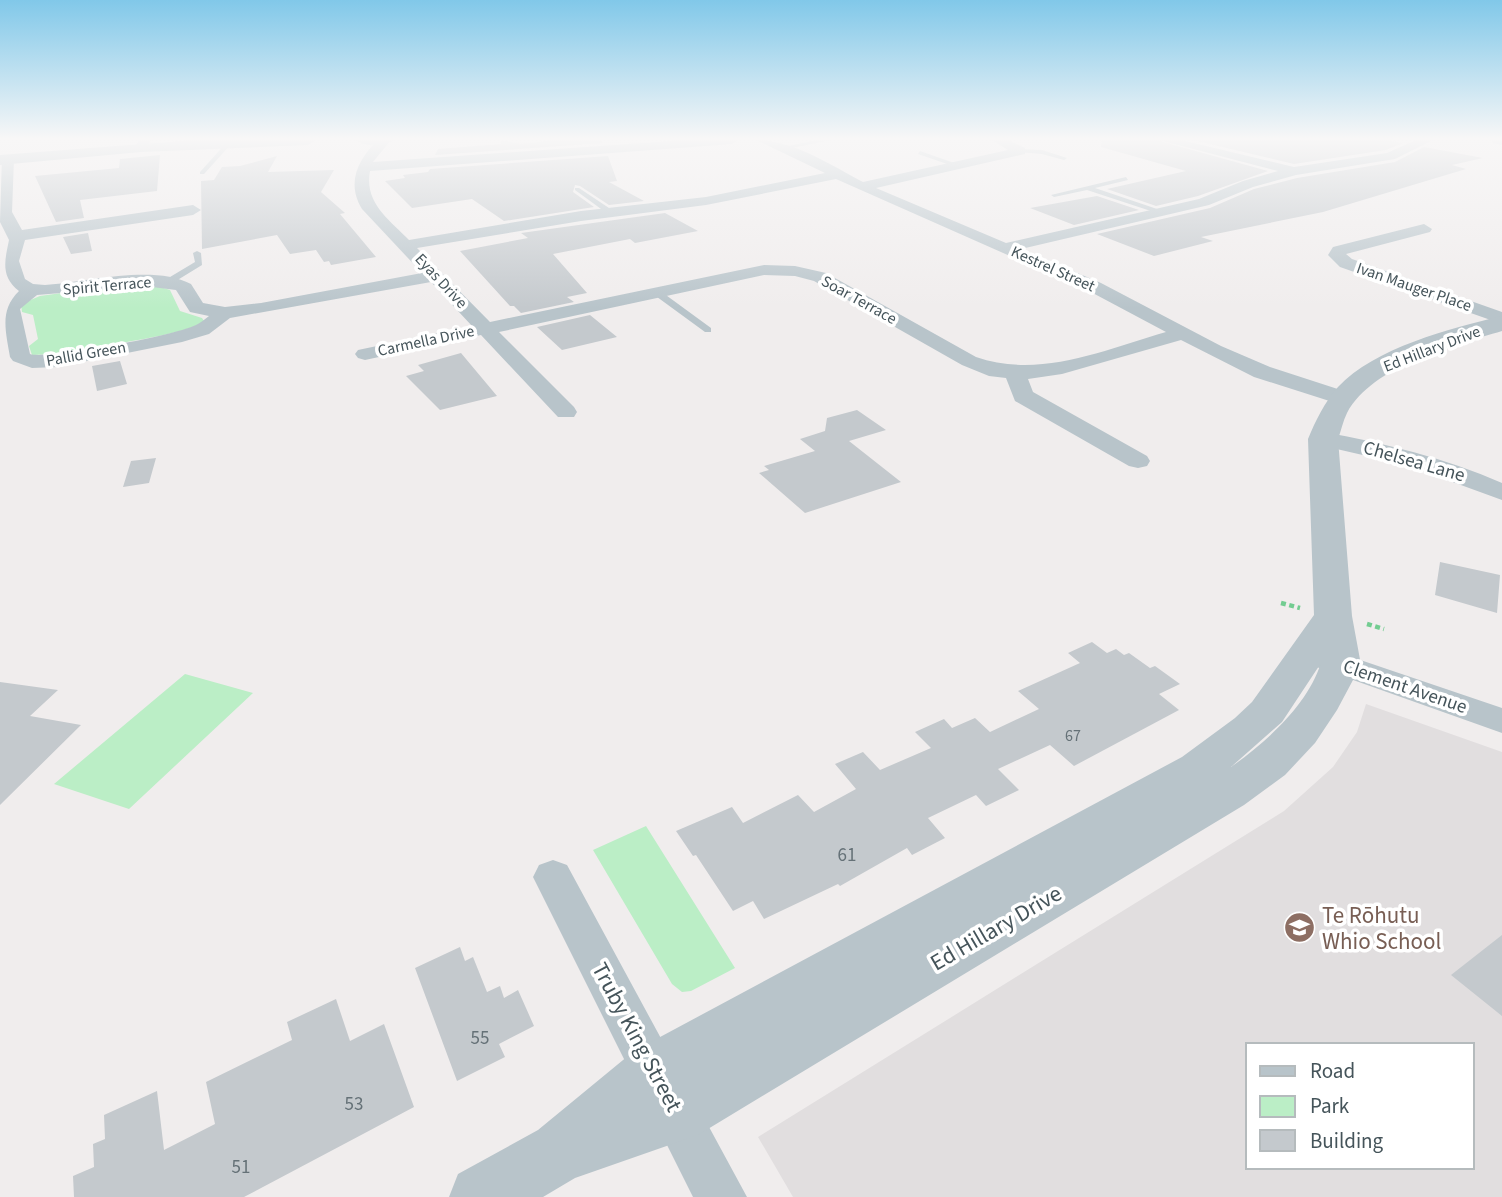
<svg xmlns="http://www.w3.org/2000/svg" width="1502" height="1197" font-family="'Source Sans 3',sans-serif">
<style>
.education{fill:#e1dedf;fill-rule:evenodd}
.green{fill:#bbeec6}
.building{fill:#c4c9cd}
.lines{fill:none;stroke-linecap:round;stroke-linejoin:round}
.path{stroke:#73cc91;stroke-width:4.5;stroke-dasharray:5 3.5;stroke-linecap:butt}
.service{fill:#b8c4ca;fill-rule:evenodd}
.minor{fill:#b8c4ca;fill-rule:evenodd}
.tertiary{fill:#b8c4ca;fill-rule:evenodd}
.labels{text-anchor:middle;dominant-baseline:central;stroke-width:7;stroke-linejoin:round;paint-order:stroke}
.far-street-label{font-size:16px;fill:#45545a;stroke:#fff}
.number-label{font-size:16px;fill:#657177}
.street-label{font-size:19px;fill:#45545a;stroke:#fff}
.near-number-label{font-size:19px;fill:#657177}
.near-education-label{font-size:23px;fill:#785e54;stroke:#fff;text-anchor:start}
.near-street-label{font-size:23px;fill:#45545a;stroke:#fff}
</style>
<rect width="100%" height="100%" fill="#f0eded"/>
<!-- education -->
<path class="education" d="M1366,704L1502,752V1197H793L758,1137L1284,811L1333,767L1357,732ZM1248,1045H1472V1167H1248Z"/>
<!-- green -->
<path class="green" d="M119,285H154L170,290L180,311L202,318L204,321C190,334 110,344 87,349L81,353L32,355L29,346L38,339L33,315L22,312L21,304L40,296Z
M185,674L253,693L129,809L54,784Z
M646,826L735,968L691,991L682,992L672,984L593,850Z"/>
<!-- building -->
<path class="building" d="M501,140L520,144L556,140H602L603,143L435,155L438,149L501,144Z
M1102,140H1156L1268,171L1198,196L1156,206L1107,189L1186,171L1101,147Z
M1193,140H1386L1403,143L1386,150L1294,164Z
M1424,147L1483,158L1452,165L1466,169L1323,212L1201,237L1213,241L1154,256L1097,234L1210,208L1254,189L1297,178L1395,162Z
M160,155L157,191L80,200L84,218L56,222L35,176L119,168L120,159Z
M277,156L268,172L334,170L321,192L345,213L340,214L376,257L331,265L329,261L324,262L316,250L290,254L277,235L202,249L201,181L214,180L222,167L240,166Z
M608,156L617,181L609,182L644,201L609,205L580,186L575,185L573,192L594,207L504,221L472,199L412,208L385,181L405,178L403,175L428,172L430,169Z
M1097,196L1139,210L1074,225L1030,208Z
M665,213L698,231L635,243L630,239L553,254L587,293L567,297L574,302L521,313L514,306H510L460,251L528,238L521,233Z
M88,233L92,251L71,254L63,237Z
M590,315L617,337L562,350L537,327Z
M461,353L497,396L440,410L406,376L424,371L418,365Z
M120,361L127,384L97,391L92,366Z
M857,410L886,430L849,441L901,482L805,513L759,473L769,470L764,466L815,451L800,439L825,431L827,418Z
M156,458L149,483L123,487L131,461Z
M1440,562L1500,575L1497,613L1435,595Z
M1092,642L1107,653L1116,649L1124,655L1129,653L1150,668L1155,666L1180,684L1159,694L1179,710L1074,766L1050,745L998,769L1019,790L986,806L976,795L928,818L945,838L912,855L907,848L840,886L838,884L764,919L753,901L733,911L696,855L693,856L676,831L732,807L743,823L798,795L814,812L856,789L835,764L863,752L880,770L931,748L915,732L944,719L952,728L975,718L990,732L1039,709L1018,691L1080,663L1068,653Z
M0,682L58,690L30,716L81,725L0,805Z
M1502,935V1016L1451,975Z
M460,947L465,961L473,957L487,992L500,986L504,998L518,990L534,1026L499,1044L505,1057L457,1081L415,968Z
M336,999L350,1041L384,1024L414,1107L244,1197H74L73,1176L94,1167L93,1144L105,1139L104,1115L157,1091L164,1150L215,1124L206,1082L292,1040L287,1022Z"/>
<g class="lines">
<!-- path -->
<path class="path" d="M1281,603L1300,608
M1367,624L1384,629"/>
<!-- service -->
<path class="service" d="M817,140H831L782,150L779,148Z
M228,141L233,142L204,174H200V172Z
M1020,149L1042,150L1067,158L1064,160L1042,154L1018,152Z
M920,151L957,164L958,165L953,166L918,154Z
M1126,177L1128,180L1095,188L1163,211V215L1087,190L1054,197L1051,195Z
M575,188H579L615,212L608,214L575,190Z
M197,251L201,253L202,265L171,284H165V280L195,262L193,253Z
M653,290H659L711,328V332H705L653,294Z"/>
<!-- minor -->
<path class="minor" d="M139,140H151L146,150L141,151L135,147Z
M378,140H391L373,162L684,140H738L732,144L370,171C364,203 389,219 409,240L581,211L706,197L825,173L756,140C793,140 831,165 863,182L1008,150L992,140H1008L1025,148V154L876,188L1006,243L1199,199L1243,181L1278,171L1159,140H1181L1294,167L1387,153L1416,140H1433L1395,159L1296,175L1253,187L1209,205L1021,249L1101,283L1221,346L1270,367L1350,393L1353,398L1350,403L1342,405L1254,377L1181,340L1062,374L1028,379L1033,392L1147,456L1150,461L1147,466L1138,468L1129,466L1015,401L1006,378L989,376L962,365L814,281L795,276L764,275L499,332L574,407L577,412L574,417H558L481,335L365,360L358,358L355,354L358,350L472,326L431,282L230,318L209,334L182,342L57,367L32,368L13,361L10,357C5,328 0,310 19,291C0,276 5,260 9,240L0,222L2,156H12L14,159L12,212L22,230L193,205L201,210L193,215L25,240L19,261L25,279L33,284L45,285C87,282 154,264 191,284L203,303L225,307L261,303L422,273L362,209C346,183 358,159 378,140ZM836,179L1089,291L1166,332C1104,350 1040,379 976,357L826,273L795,266L764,265L490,322L417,248L581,221L706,205ZM144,286L176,290L190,312L209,316C205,319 200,323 196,325C177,335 46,360 30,354L20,309L37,295Z
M1491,140H1502V145L1493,143Z
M1424,224L1432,229L1430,232L1346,254L1352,259L1502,312V324L1340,267L1328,255L1333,247Z
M1323,432C1384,443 1445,458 1502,483V500L1406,465L1315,444L1311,439L1315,434Z
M1322,647L1502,708V733L1311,665L1306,658L1311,651Z
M553,860L567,865L747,1197H693L533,877L539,865Z"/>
<!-- tertiary -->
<path class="tertiary" d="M194,140H316L308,145L141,152L0,165V155Z
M356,140H393C385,147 364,147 356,140Z
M1502,316V331C1453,346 1373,365 1347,413C1343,421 1341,431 1338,439L1352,616L1361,665L1337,710L1315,743L1285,775L1244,805L698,1135L575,1178L543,1197H449L458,1174L538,1130L634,1051L1182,757L1235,718L1252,702L1314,615L1308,439C1316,420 1324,403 1338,387C1374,348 1451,328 1502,316ZM1321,663C1307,706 1266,742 1231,767L1282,722Z"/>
</g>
<!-- sky -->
<linearGradient id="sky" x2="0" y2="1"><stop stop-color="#81c8e9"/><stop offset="0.45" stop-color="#f8f7f7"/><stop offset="1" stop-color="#f8f7f7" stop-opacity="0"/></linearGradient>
<rect width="1502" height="308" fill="url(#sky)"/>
<!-- icons -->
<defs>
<symbol id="school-disc" viewBox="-11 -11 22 22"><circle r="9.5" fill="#8d6e63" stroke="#fff"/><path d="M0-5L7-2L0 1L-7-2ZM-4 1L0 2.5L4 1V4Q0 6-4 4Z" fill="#fff"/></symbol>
</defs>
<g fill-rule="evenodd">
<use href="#school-disc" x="1282" y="910" width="35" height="35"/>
</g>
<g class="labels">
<!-- far-street labels -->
<g class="far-street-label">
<text transform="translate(1053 269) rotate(24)">Kestrel Street</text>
<text transform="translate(441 281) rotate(47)">Eyas Drive</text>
<text transform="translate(107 286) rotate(-5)">Spirit Terrace</text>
<text transform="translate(1414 287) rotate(19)">Ivan Mauger Place</text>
<text transform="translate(859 300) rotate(29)">Soar Terrace</text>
<text transform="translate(426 341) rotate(-12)">Carmella Drive</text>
<text transform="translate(1432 349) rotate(-21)">Ed Hillary Drive</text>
<text transform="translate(86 354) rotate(-10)">Pallid Green</text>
</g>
<!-- number labels -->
<g class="number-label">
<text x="1073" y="736">67</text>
</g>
<!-- street labels -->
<g class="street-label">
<text transform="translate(1414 462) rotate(16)">Chelsea Lane</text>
<text transform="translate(1405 687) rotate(19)">Clement Avenue</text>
</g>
<!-- near-number labels -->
<g class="near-number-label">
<text x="847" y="855">61</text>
<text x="480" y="1038">55</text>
<text x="354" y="1104">53</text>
<text x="241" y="1167">51</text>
</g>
<!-- near-education labels -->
<g class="near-education-label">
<text x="1322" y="915">Te Rōhutu<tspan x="1322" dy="26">Whio School</tspan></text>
</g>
<!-- near-street labels -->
<g class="near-street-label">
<text transform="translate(996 928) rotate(-30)">Ed Hillary Drive</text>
<text transform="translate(637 1037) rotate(62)">Truby King Street</text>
</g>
</g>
<!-- legend -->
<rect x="1246" y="1043" width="228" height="126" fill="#ffffff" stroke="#b5bbbd" stroke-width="2"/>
<rect x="1260" y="1066" width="35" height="10" fill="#b8c4ca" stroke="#b5bbbd" stroke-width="2"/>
<text x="1310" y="1078" font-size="21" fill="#45545a">Road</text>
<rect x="1260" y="1096" width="35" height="21" fill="#bbeec6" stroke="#b5bbbd" stroke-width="2"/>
<text x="1310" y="1113" font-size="21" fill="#45545a">Park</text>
<rect x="1260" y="1130" width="35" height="21" fill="#c4c9cd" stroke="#b5bbbd" stroke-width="2"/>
<text x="1310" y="1148" font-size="21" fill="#45545a">Building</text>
</svg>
